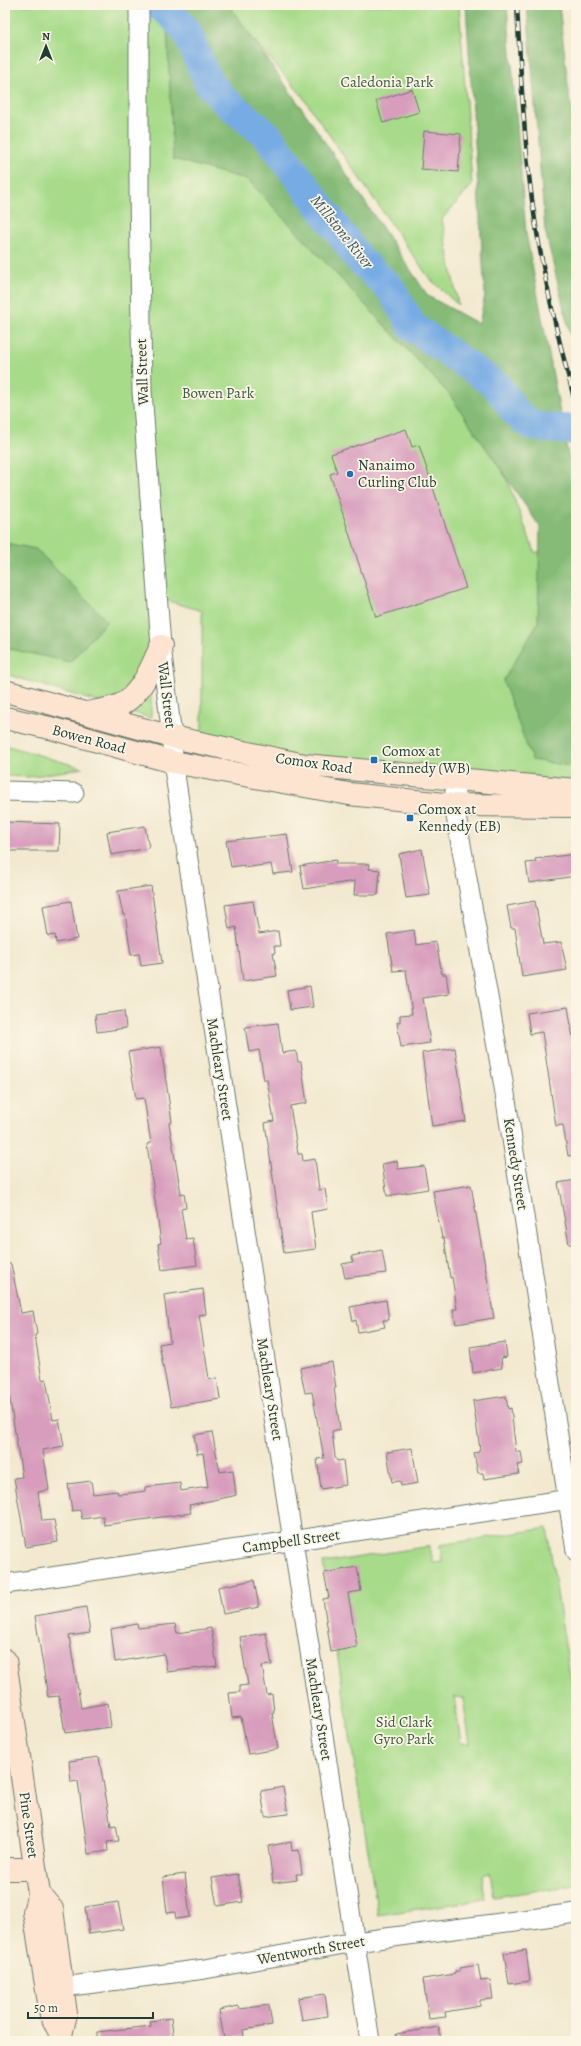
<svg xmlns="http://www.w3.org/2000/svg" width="581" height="2046" font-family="Alegreya,serif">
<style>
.green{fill:#a7db8a;stroke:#638c5f;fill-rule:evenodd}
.forest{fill:#85bb76;stroke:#527c55}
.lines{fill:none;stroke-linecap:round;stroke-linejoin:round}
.river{stroke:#77abe4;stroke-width:30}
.building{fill:#d89dbd}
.street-casing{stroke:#69796b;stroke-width:21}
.secondary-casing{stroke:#69796b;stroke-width:24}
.street{stroke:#fff;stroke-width:19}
.secondary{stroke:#fde4d1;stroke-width:22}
.rail-casing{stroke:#1f3d34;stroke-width:4.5}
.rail{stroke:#fcf5e5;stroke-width:3;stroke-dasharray:9;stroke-linecap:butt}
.poi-dot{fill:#1f6fb2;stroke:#fcf5e5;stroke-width:1.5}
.labels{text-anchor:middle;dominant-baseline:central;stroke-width:3.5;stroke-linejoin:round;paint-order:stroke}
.park-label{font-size:15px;fill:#3a5d45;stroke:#fcf5e5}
.street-label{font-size:15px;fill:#1f3d34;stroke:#fcf5e5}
.poi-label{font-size:15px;fill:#1f3d34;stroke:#fcf5e5;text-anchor:start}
.water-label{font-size:16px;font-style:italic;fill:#355860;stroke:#fcf5e5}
</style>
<rect width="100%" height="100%" fill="#fcf5e5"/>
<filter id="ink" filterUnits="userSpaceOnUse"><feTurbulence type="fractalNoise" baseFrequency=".025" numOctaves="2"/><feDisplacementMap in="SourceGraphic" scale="8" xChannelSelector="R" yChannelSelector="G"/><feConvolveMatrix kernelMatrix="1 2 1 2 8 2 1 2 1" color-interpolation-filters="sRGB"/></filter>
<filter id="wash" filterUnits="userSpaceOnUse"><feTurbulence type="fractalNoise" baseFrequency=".012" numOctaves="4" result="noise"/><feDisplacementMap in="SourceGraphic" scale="16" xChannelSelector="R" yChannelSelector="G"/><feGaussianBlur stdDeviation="0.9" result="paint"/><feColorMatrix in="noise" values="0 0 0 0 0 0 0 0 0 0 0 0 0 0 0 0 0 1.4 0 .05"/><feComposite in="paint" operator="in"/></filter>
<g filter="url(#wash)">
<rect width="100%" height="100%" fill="#f3e9d0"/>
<!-- green -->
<path class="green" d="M5,5H189L496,452L535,553L576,536V784L345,775L202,732V611L152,596L151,718L5,674Z
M223,5H459L472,185L442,219L458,305L429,278L300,93Z
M5,745L83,768L29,777L5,776Z
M547,1528L576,1715V1885L494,1897L490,1873L482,1875L485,1899L378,1915L323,1563L430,1546L433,1563L442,1562L440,1545ZM454,1697L463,1698L470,1744L461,1743Z"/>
<!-- forest -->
<path class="forest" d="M166,5H229L310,120L428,296L479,324L485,295L466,5H507L526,233L568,455L576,474V767L532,760L503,681L538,622L540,527L449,394L248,180L173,159Z
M527,5H559L570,103L576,112V359L545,230Z
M5,543L36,549L107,621L70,662L5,648Z"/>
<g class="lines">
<!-- river -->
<path class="river" d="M159,5L172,15L187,32L208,82L225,101L268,136L360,260L390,288L413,327L497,386L517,414L530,424L545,428L576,430"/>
</g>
<g id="blocks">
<!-- building -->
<path class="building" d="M412,89L419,112L383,123L376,101Z
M424,131L461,134L458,172L421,169Z
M406,429L412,447L419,445L466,588L376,617L330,474L337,472L331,454Z
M5,822L60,824L59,851H5Z
M145,826L149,848L111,855L107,832Z
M287,834L293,872L273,874L271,864L244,868V865L231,867L226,841Z
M422,849L430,895L406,898L399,854Z
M576,854V876L529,883L526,863L536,862L535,859Z
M336,860V864H370L369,869L380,870L378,895H354L355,881L304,889L300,866Z
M151,886L162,963L141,966L139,954L131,955L125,914L123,915L118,891Z
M71,901L77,939L56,943L55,935L48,936L43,906Z
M253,901L259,934L278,931L280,946H274L275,953H273L277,976L243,981L236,927L229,929L225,905Z
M535,901L543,944L561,942L567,970L522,977L515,928H511L507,906Z
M414,930L416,945L436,942L442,974H446L449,994L423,998L430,1043L401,1047L397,1022H400V1015L412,1014L406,970L393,971L387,934Z
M310,986L313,1007L290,1010L287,990Z
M568,1007L576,1057V1155L568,1156L563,1125L556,1126L542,1032L530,1034L527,1013Z
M124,1011L126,1028L97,1032L95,1015Z
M278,1023L282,1053L296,1051L298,1062H301L307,1103L290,1106L298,1154H302L303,1161L315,1159L319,1190L325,1189L328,1209L311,1212L316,1249L284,1253L265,1123L274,1121L267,1080H264L259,1050L249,1052L245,1027Z
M161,1047L172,1122L169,1123L181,1194L184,1193L186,1208L181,1209L186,1239L193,1238L197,1265L162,1270L158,1244L161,1243L147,1144L151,1143L144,1098L136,1099L128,1052Z
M455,1048L466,1121L432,1126L422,1053Z
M397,1161L398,1169L424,1166L428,1189L387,1196L382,1164Z
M576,1180V1244H569L558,1183Z
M471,1185L494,1318L456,1324L453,1309H457L452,1277L450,1278L444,1238H442L433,1191Z
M382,1250L386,1273L345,1278L342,1264L353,1262L352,1256Z
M5,1264H11L21,1313L33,1311L37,1334L35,1335L42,1380L46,1379L53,1420L59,1419L64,1446L43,1450L49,1490L38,1492L42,1521L54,1520L58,1542L26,1547L14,1478L22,1477L5,1368Z
M203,1289L206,1314L199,1315L209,1379L217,1378L220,1399L171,1407L159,1344L170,1342L164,1295Z
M386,1300L389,1320H383L385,1327L358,1332L356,1320L353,1321L350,1307Z
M505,1342L507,1357L501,1358L502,1368L473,1373L470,1347Z
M332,1362L336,1388H334L340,1429L332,1431L335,1457L337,1461L343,1460L346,1485L321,1489L317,1459L324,1458L312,1392L305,1393L300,1368Z
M506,1396L508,1409L511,1408L516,1452H521L523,1464L517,1465L519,1474L484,1479L483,1473H478L474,1453L479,1452V1450L480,1449L473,1401Z
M212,1432L220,1472L233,1470L236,1495L233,1496L189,1505L191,1513L104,1525L103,1516L82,1519L80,1510L72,1511L68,1484L91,1481L93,1494L117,1491L118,1494L131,1493L145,1491V1487L180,1483L181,1491L208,1487L203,1453L197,1454L194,1435Z
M412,1448L418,1483L401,1486L400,1481L392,1482L387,1452Z
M357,1567L361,1591L348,1593L357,1647L331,1652L323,1599L329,1598L324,1573Z
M254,1580L259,1607L223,1614L218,1587Z
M86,1607L90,1633L69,1636L81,1708L108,1703L111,1727L65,1733L59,1696L48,1697L35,1616Z
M137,1624L138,1628L175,1624L177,1633L211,1628L217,1666L167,1672L164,1654L115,1662L111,1629Z
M266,1633L272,1665L262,1666L267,1695L272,1694L274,1712L272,1713L278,1749L248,1754L241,1717L232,1718L229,1693L240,1692V1686L248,1685L240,1637Z
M99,1757L111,1826L116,1825L119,1841L107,1842L108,1851L88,1854L78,1781L71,1782L69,1761Z
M283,1787L288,1814L265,1817L261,1791Z
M291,1842L292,1851L299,1850L302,1874H296L297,1880L273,1883L268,1846Z
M185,1874L190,1917L176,1919L175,1912L167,1913L163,1877Z
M238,1874L243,1902L217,1906L212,1878Z
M118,1902L123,1929L89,1934L85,1907Z
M526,1950L530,1981L509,1984L504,1953Z
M478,1965L481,1981L490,1980L493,1999L480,2000V2006L445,2012L446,2017L429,2019L423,1979L455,1974V1972H461L460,1968Z
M325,1994L328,2016L302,2020L298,1998Z
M269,2005L272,2025L243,2030L244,2036L224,2039L219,2010L239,2006L240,2009Z
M171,2018L174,2041H97V2032L151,2026L150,2021Z
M439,2027L441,2041H397L396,2034Z"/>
</g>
</g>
<g filter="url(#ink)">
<use href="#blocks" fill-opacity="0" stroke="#69796b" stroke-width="1"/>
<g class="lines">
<defs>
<path id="street" d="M139,5V190L142,391L161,646L172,737L173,762L370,2041
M456,778L454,805L503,1081L576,1551
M5,791L74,793
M5,1584L576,1498
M47,1989L205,1969L355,1942L576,1913"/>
<path id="secondary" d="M5,691L172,737L305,765L576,790
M87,713C97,711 108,709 118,706C141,696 152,666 161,646
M5,718L50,728L173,762L349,794L454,805L576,806
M5,1660L39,1894L34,1912L51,2015L61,2035L62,2041
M5,1869H35
M39,1894L52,1909L66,2014L61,2035"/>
</defs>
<!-- street casing -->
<use href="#street" class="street-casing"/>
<!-- secondary casing -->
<use href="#secondary" class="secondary-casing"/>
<!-- street -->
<use href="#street" class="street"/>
<!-- secondary -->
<use href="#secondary" class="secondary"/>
<defs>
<path id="rail" d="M517,5C520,65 523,125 530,184C539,259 556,332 576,405"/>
</defs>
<!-- rail casing -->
<use href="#rail" class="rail-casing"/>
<!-- rail -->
<use href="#rail" class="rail"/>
</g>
</g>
<!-- markers -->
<g class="poi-dot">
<circle cx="350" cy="474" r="4"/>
<rect x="370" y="756" width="8" height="8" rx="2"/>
<rect x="406" y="814" width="8" height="8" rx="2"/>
</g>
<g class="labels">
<!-- park labels -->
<g class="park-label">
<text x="387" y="82">Caledonia Park</text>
<text x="218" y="393">Bowen Park</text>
<text x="404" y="1722">Sid Clark<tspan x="404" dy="17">Gyro Park</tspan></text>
</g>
<!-- street labels -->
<g class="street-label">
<text transform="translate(142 372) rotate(-92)">Wall Street</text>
<text transform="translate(167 695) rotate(83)">Wall Street</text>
<text transform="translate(89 739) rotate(15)">Bowen Road</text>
<text transform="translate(314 763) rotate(8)">Comox Road</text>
<text transform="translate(220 1069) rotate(81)">Machleary Street</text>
<text transform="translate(516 1164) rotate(81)">Kennedy Street</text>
<text transform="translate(270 1389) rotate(81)">Machleary Street</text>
<text transform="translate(291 1541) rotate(-8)">Campbell Street</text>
<text transform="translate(319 1709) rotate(81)">Machleary Street</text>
<text transform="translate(29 1825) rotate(82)">Pine Street</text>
<text transform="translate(311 1950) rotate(-10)">Wentworth Street</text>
</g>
<!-- poi labels -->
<g class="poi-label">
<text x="358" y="465">Nanaimo<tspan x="358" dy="17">Curling Club</tspan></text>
<text x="382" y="751">Comox at<tspan x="382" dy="17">Kennedy (WB)</tspan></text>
<text x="418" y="809">Comox at<tspan x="418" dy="17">Kennedy (EB)</tspan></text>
</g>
<!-- water labels -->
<g class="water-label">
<text transform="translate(342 232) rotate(51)">Millstone River</text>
</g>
</g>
<!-- margin -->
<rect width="581" height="2046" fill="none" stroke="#fcf5e5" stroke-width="20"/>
<!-- north arrow -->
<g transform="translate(46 46)" stroke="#fcf5e5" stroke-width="3" paint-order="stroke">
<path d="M0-3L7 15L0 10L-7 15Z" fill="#1f3d34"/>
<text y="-6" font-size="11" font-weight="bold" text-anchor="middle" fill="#1f3d34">N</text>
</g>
<!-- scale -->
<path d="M28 2012v6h125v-6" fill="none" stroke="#1f3d34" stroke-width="2"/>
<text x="34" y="2012" font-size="12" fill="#1f3d34" stroke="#fcf5e5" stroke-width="3" paint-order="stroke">50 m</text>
</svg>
